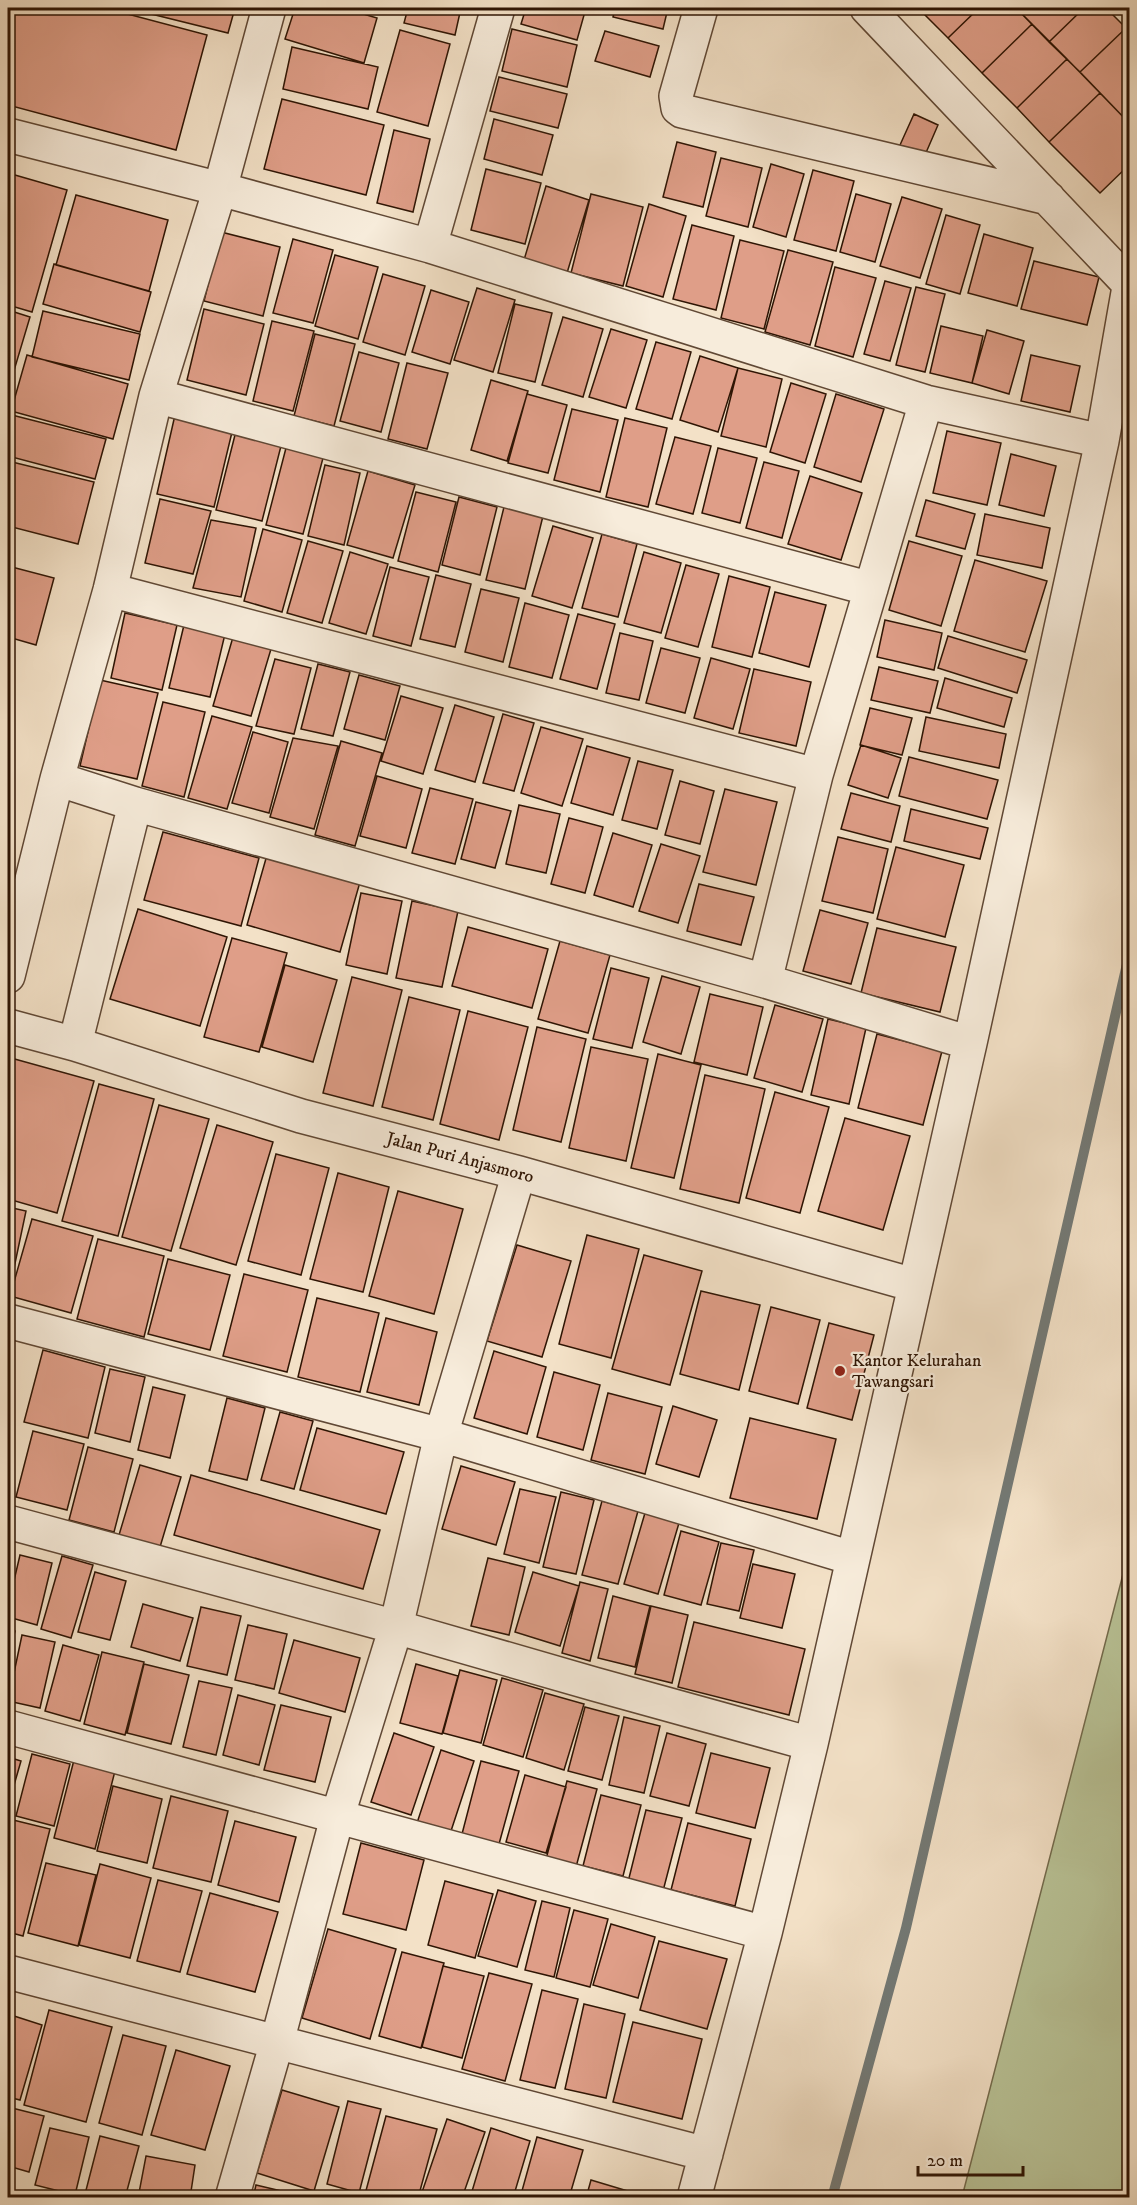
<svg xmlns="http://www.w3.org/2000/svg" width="1137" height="2205" font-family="'IM FELL DW Pica',serif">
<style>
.green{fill:#b9c397;stroke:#746c4e;stroke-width:1.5}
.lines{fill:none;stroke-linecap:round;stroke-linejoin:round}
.stream{stroke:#737975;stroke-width:10}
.building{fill:#df9e88;stroke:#2f1504;stroke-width:1.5}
.minor-casing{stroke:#604835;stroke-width:36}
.minor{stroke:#f7ecdb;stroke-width:33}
.poi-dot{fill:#8f2418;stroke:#f7ecdb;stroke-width:2}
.labels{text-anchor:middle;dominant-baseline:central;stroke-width:4.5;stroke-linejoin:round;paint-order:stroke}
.street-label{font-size:18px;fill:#2f1504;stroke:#f7ecdb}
.poi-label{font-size:18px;fill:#2f1504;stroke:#f7ecdb;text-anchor:start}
</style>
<rect width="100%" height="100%" fill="#f3e1c7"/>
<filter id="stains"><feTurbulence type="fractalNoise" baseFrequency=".00333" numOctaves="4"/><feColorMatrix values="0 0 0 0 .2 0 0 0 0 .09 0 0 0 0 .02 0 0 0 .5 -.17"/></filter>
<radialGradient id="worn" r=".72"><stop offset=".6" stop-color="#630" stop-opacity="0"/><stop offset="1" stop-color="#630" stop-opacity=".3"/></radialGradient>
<!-- green -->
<path class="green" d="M1129,1551V2197H962Z"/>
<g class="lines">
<!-- stream -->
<path class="stream" d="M832,2198L906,1928L1130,951"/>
</g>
<!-- building -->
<path class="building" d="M12,8H105L207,35L176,150L8,105V24Z
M127,8H235L228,33Z
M295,8H343L377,18L364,63L285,39Z
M408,8H461L455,35L404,23Z
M526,8H586L577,40L521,24Z
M615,8H668L663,29L613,17Z
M918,8H979L948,38Z
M979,8H1016L1032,24L982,73L948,38Z
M1025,8H1084L1049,42L1020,12Z
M1084,8H1106L1126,28L1080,72L1049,42Z
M1032,24L1067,59L1017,108L982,73Z
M1126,28L1130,32V124L1080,72Z
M512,29L577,45L567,87L502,71Z
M400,30L450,44L428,126L377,112Z
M605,31L659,46L650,77L595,61Z
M292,47L378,67L368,109L283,89Z
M1067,59L1100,93L1049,142L1017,108Z
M499,77L567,94L558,128L490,111Z
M1100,93L1130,124V164L1100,193L1049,142Z
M282,99L384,125L366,195L264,169Z
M914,114L938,125L925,155L900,145Z
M494,119L553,135L542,175L484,159Z
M394,130L430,139L413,212L377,203Z
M677,142L716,152L703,207L663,197Z
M721,158L762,168L748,227L706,216Z
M771,164L804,174L786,237L753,227Z
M486,169L541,183L525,244L471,230Z
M813,170L854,181L836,251L794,240Z
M8,173L67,190L32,312L8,305Z
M546,186L589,200L567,273L524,260Z
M591,194L643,207L623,286L571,273Z
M856,194L891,204L875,262L840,252Z
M76,195L168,220L149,291L56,265Z
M902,197L942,209L920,278L880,266Z
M649,204L686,216L663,297L626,286Z
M946,215L980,225L960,294L926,284Z
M692,225L734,236L716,310L673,299Z
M221,232L280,247L263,316L204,301Z
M984,234L1033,248L1017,306L968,293Z
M293,239L333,250L313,323L273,313Z
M740,240L784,251L764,329L721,318Z
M788,250L833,262L810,345L765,332Z
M335,255L378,267L358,339L315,326Z
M1034,261L1099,277L1087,325L1021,309Z
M54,264L151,292L140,332L43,304Z
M835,267L876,278L853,357L815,346Z
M383,274L425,286L405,355L363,342Z
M885,281L911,288L890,361L864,354Z
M916,287L945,294L925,372L896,365Z
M477,288L515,300L493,372L454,360Z
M431,290L469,302L450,364L412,352Z
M515,304L552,313L535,382L498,373Z
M204,309L264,324L246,395L187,380Z
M8,310L30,317L13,374L8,373Z
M43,311L140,334L129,380L32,357Z
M563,317L603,329L583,397L542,385Z
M272,321L314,331L293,411L253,401Z
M941,326L983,336L972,383L930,373Z
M611,329L647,340L626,408L589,397Z
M987,330L1024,341L1009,394L972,383Z
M315,334L355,344L334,426L294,416Z
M656,342L691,352L672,419L636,409Z
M359,352L399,363L381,432L340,421Z
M27,355L128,384L113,439L11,411Z
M1031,355L1080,366L1070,412L1021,401Z
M700,356L738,368L718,432L680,420Z
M407,363L448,373L427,449L388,439Z
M738,368L782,379L766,447L721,436Z
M491,380L528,391L507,461L471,450Z
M791,383L826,394L805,463L770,452Z
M527,394L567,405L548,473L508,463Z
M836,394L884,409L861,482L814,467Z
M572,409L618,420L600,492L554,480Z
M8,414L106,439L95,479L8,456Z
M175,415L233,428L214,507L157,494Z
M625,418L667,428L648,507L606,497Z
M236,431L282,442L262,521L216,510Z
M947,431L1001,443L987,505L933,493Z
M675,437L711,446L693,514L656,504Z
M286,448L323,458L303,534L266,525Z
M718,448L757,458L740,523L702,513Z
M1011,454L1056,466L1044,516L999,505Z
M8,461L94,482L78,544L8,526Z
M764,462L799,471L782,538L746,528Z
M325,465L360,473L344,545L308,536Z
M368,471L415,485L393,558L347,545Z
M810,476L862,493L841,560L788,544Z
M416,492L456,502L438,572L398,561Z
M459,497L497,507L480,575L442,565Z
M160,499L211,511L193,574L145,563Z
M926,500L975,514L965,549L916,536Z
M504,507L543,516L525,589L486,580Z
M985,514L1050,528L1042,568L977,555Z
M211,520L256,528L241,597L193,588Z
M553,526L593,538L572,608L532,596Z
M263,529L302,540L282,612L244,601Z
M602,534L637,544L618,617L582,608Z
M308,541L343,551L322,623L287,613Z
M909,541L962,556L941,626L889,610Z
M350,552L388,564L366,634L329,623Z
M644,552L681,563L661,633L624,623Z
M975,560L1047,581L1025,652L954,631Z
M686,565L719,574L698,647L665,638Z
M8,566L54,578L36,645L8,637Z
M390,567L429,577L411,646L373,636Z
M436,575L471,584L455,647L420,639Z
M729,576L770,587L752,657L712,647Z
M481,589L519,598L503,662L465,652Z
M775,592L826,605L809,667L759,653Z
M525,603L569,615L552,678L509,667Z
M125,613L177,625L162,690L111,678Z
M578,614L615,624L597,689L560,679Z
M885,620L942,633L934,670L877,657Z
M184,625L225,634L210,697L169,688Z
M620,633L653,641L639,700L606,693Z
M948,636L1027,660L1017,693L938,668Z
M233,637L271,649L251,716L213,706Z
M661,648L700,658L685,713L646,703Z
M711,658L750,669L733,729L694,718Z
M275,659L311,668L294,734L256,726Z
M318,664L350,672L333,736L301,729Z
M879,667L938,681L930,713L871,700Z
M754,669L811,682L796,746L739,733Z
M359,675L400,686L385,740L344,729Z
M945,678L1012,698L1004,727L937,708Z
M100,680L158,693L137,779L80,766Z
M401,696L443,708L423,774L381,761Z
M163,702L205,712L184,797L142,786Z
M455,705L494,717L475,782L435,770Z
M870,708L912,718L902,755L860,745Z
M503,714L534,723L514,791L483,783Z
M212,716L252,727L227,809L188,798Z
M926,717L1006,734L999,768L919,751Z
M541,727L583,739L562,806L521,793Z
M253,732L288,742L269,813L232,803Z
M293,738L338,746L314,829L270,817Z
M341,741L382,753L355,846L315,835Z
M861,745L901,758L888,798L848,785Z
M587,746L630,758L613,815L571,803Z
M909,757L998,780L987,819L899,796Z
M638,761L673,770L657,829L622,820Z
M377,776L422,789L406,848L360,836Z
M680,781L714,791L700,844L665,835Z
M430,788L473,799L455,864L412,853Z
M725,789L777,802L756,885L703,872Z
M851,793L900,806L891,842L841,829Z
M476,802L511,811L495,868L461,859Z
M519,805L560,814L546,873L506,864Z
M911,809L988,828L980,859L904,841Z
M569,818L603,827L585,893L551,884Z
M163,832L259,858L241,926L144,900Z
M613,833L652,845L633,907L594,895Z
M838,837L888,849L873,913L822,901Z
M661,844L700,856L678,923L639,911Z
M896,847L964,865L945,937L877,919Z
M267,855L360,882L340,952L247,925Z
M699,884L754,897L741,945L687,931Z
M361,893L402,901L387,974L346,965Z
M412,901L458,911L442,987L396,978Z
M138,909L227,937L200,1026L110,999Z
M820,910L868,923L851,984L803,971Z
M468,927L548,949L532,1008L452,986Z
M877,928L956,947L940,1012L861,993Z
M232,938L287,953L259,1052L204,1037Z
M560,941L610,955L588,1033L538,1019Z
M285,965L337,980L313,1062L262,1047Z
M611,968L649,978L632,1048L593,1039Z
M662,976L700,987L681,1054L643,1042Z
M352,977L402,990L373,1106L323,1093Z
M710,994L763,1007L747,1075L694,1062Z
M409,997L460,1010L433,1120L382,1107Z
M775,1005L823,1019L802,1092L754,1078Z
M468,1011L528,1027L499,1140L440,1124Z
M828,1019L866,1028L849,1104L811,1095Z
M537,1027L586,1039L561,1142L513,1130Z
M877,1034L942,1051L923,1125L858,1108Z
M591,1047L648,1059L626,1161L569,1148Z
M658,1054L701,1065L674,1178L631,1168Z
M11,1058L94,1081L57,1213L8,1199V1072Z
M705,1075L765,1089L739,1203L680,1189Z
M99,1084L154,1099L118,1236L62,1221Z
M775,1092L829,1107L800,1213L746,1198Z
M159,1105L209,1119L171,1251L122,1237Z
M845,1118L910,1136L883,1230L818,1211Z
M217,1125L273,1142L236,1265L180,1248Z
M276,1154L329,1168L301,1275L248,1261Z
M338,1173L389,1187L363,1292L310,1279Z
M398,1191L463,1209L434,1314L369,1296Z
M8,1207L26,1211L9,1292L8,1291Z
M32,1219L93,1236L71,1313L10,1296Z
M587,1235L639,1249L611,1358L559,1344Z
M98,1239L164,1256L144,1337L77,1319Z
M517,1245L571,1261L542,1357L487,1341Z
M644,1255L702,1271L670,1385L612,1369Z
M168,1259L230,1275L210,1350L148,1334Z
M244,1274L308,1290L287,1372L223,1356Z
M701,1291L760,1305L739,1390L680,1374Z
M317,1298L379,1313L360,1392L298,1377Z
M771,1307L820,1320L798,1404L749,1391Z
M386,1318L437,1332L419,1405L367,1392Z
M829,1323L874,1335L852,1420L807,1408Z
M43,1350L105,1367L88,1438L24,1422Z
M494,1351L546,1367L527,1434L474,1418Z
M110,1369L145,1377L130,1442L95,1433Z
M554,1372L600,1385L583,1450L537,1437Z
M153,1387L185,1395L170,1458L138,1450Z
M608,1393L662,1407L645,1474L591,1460Z
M227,1398L265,1408L247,1480L209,1471Z
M673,1406L717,1420L699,1477L656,1464Z
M280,1412L313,1421L294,1489L261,1480Z
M750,1418L836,1439L817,1519L730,1498Z
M317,1428L404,1452L386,1514L300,1490Z
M33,1431L84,1444L67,1510L16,1497Z
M88,1447L133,1459L114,1532L69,1520Z
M140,1465L181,1477L160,1547L119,1535Z
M461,1466L515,1482L496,1545L442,1529Z
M191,1475L380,1530L363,1589L174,1535Z
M520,1489L556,1497L539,1563L504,1554Z
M561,1492L594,1500L576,1574L543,1567Z
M602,1501L638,1511L618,1584L582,1575Z
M645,1513L679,1523L658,1594L624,1584Z
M681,1531L719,1542L701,1605L664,1595Z
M721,1543L754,1550L739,1611L707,1604Z
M20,1555L52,1563L37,1625L8,1617V1606Z
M62,1556L93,1565L71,1638L41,1629Z
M488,1558L525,1567L509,1635L471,1626Z
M753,1564L795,1574L782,1628L740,1618Z
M95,1572L126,1581L110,1640L78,1632Z
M533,1572L579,1586L560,1646L515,1632Z
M580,1582L608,1589L590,1661L562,1653Z
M613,1596L650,1606L635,1667L598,1658Z
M143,1604L193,1618L180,1661L131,1647Z
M651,1606L688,1615L672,1683L635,1674Z
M201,1607L241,1616L227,1675L187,1666Z
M694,1622L805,1649L789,1715L678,1687Z
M248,1625L287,1634L274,1689L235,1680Z
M8,1629L15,1631L8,1658Z
M22,1635L55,1642L40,1708L8,1701Z
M294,1640L360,1658L345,1712L279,1693Z
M63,1645L99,1655L80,1721L45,1711Z
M102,1652L144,1662L125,1735L84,1724Z
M144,1664L189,1675L171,1744L127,1733Z
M416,1664L458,1676L442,1734L400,1723Z
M460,1670L497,1680L481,1743L443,1733Z
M502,1678L543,1690L523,1757L483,1745Z
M199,1681L232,1688L216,1755L183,1747Z
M545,1693L584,1704L564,1770L526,1758Z
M238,1695L275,1705L259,1765L223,1755Z
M281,1705L331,1717L315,1782L264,1770Z
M585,1707L619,1716L602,1780L568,1771Z
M624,1717L660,1726L644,1793L609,1785Z
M394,1733L434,1747L411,1815L371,1802Z
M667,1733L706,1744L689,1806L650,1796Z
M441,1750L474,1761L450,1834L417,1823Z
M711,1753L770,1768L755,1828L696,1813Z
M32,1754L70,1764L54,1826L16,1816Z
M8,1757L21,1761L8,1806Z
M74,1760L115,1771L95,1849L54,1838Z
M481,1761L519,1771L499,1844L462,1834Z
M525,1775L566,1787L546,1853L506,1842Z
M567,1781L597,1789L576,1867L546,1859Z
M113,1786L162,1799L147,1863L97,1851Z
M601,1795L641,1805L623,1876L583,1866Z
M171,1796L228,1811L211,1882L153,1868Z
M646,1810L682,1818L663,1891L628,1882Z
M9,1819L50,1829L23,1936L8,1932Z
M235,1821L296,1837L279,1902L218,1885Z
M688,1823L751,1839L735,1906L671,1890Z
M361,1843L424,1860L406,1930L343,1914Z
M46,1863L96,1875L78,1946L28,1933Z
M100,1864L151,1878L130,1958L79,1945Z
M158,1880L202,1891L180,1972L137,1961Z
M445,1881L493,1894L475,1958L428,1945Z
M498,1890L536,1901L517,1967L478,1956Z
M210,1893L278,1912L255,1992L187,1974Z
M542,1901L570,1908L554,1977L525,1970Z
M574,1910L608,1919L590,1987L556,1978Z
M611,1924L655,1937L638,1998L593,1985Z
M328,1929L396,1949L370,2039L302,2018Z
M659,1941L727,1959L707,2029L640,2010Z
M402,1952L444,1963L421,2048L379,2036Z
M443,1966L484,1976L462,2058L422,2047Z
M489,1973L532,1984L505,2081L462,2069Z
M542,1990L578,1999L555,2088L520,2080Z
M584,2004L625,2014L606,2098L565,2089Z
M49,2010L112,2027L86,2122L24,2105Z
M11,2015L42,2025L20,2100L8,2097V2028Z
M633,2022L702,2039L682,2119L613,2102Z
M123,2035L166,2046L142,2135L99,2123Z
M176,2050L230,2066L205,2150L151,2135Z
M282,2090L339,2107L314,2191L257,2173Z
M348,2101L381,2109L359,2193L327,2184Z
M8,2107L44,2116L29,2172L8,2166Z
M386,2116L437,2129L418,2198H364Z
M447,2119L485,2132L462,2198H420Z
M50,2128L89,2137L75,2195L35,2185Z
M491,2128L530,2141L513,2198H470Z
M100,2136L139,2146L125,2198H84Z
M537,2137L583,2150L569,2198H520Z
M146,2156L195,2165L190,2198H138Z
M591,2180L651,2198H586Z
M256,2185L311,2198H253Z"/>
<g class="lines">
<defs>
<path id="minor" d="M701,8L676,96L678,108L682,111L1048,198
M867,8L1129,284
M8,135L220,189L430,246L926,402L1102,441
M430,246L498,8
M156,396L871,589
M110,590L816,775
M57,779L135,804L765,981L970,1043
M8,976L57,779L110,590L156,396L220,189L269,8
M765,981L816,775L926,402
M8,1026L75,1044L301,1116L519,1173L914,1285
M75,1044L135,804
M8,1321L441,1435L852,1558
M8,1522L396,1627L594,1684L811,1744
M8,1727L765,1933
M8,1972L706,2154
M232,2198L277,2042L337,1818L396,1627L441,1435L519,1173
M694,2198L765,1933L811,1744L970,1043L1102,441L1130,281"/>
</defs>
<!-- minor casing -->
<use href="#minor" class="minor-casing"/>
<!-- minor -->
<use href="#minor" class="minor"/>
</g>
<!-- markers -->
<circle class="poi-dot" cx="840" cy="1371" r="6"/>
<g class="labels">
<!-- street labels -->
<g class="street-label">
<text transform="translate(460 1158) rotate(15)">Jalan Puri Anjasmoro</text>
</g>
<!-- poi labels -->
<g class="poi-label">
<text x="852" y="1361">Kantor Kelurahan<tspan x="852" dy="21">Tawangsari</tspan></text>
</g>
</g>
<!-- margin -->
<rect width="1137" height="2205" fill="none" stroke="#f3e1c7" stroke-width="30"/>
<rect x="9" y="9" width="1119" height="2187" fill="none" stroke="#2f1504" stroke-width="3"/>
<rect x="15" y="15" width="1107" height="2175" fill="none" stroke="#2f1504" stroke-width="1.5"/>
<!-- scale -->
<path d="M918 2166v9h105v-9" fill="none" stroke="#2f1504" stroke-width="3"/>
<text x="927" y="2166" font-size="18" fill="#2f1504" stroke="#f7ecdb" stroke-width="4.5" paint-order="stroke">20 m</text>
<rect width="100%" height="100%" filter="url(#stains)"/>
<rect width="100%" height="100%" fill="url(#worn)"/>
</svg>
